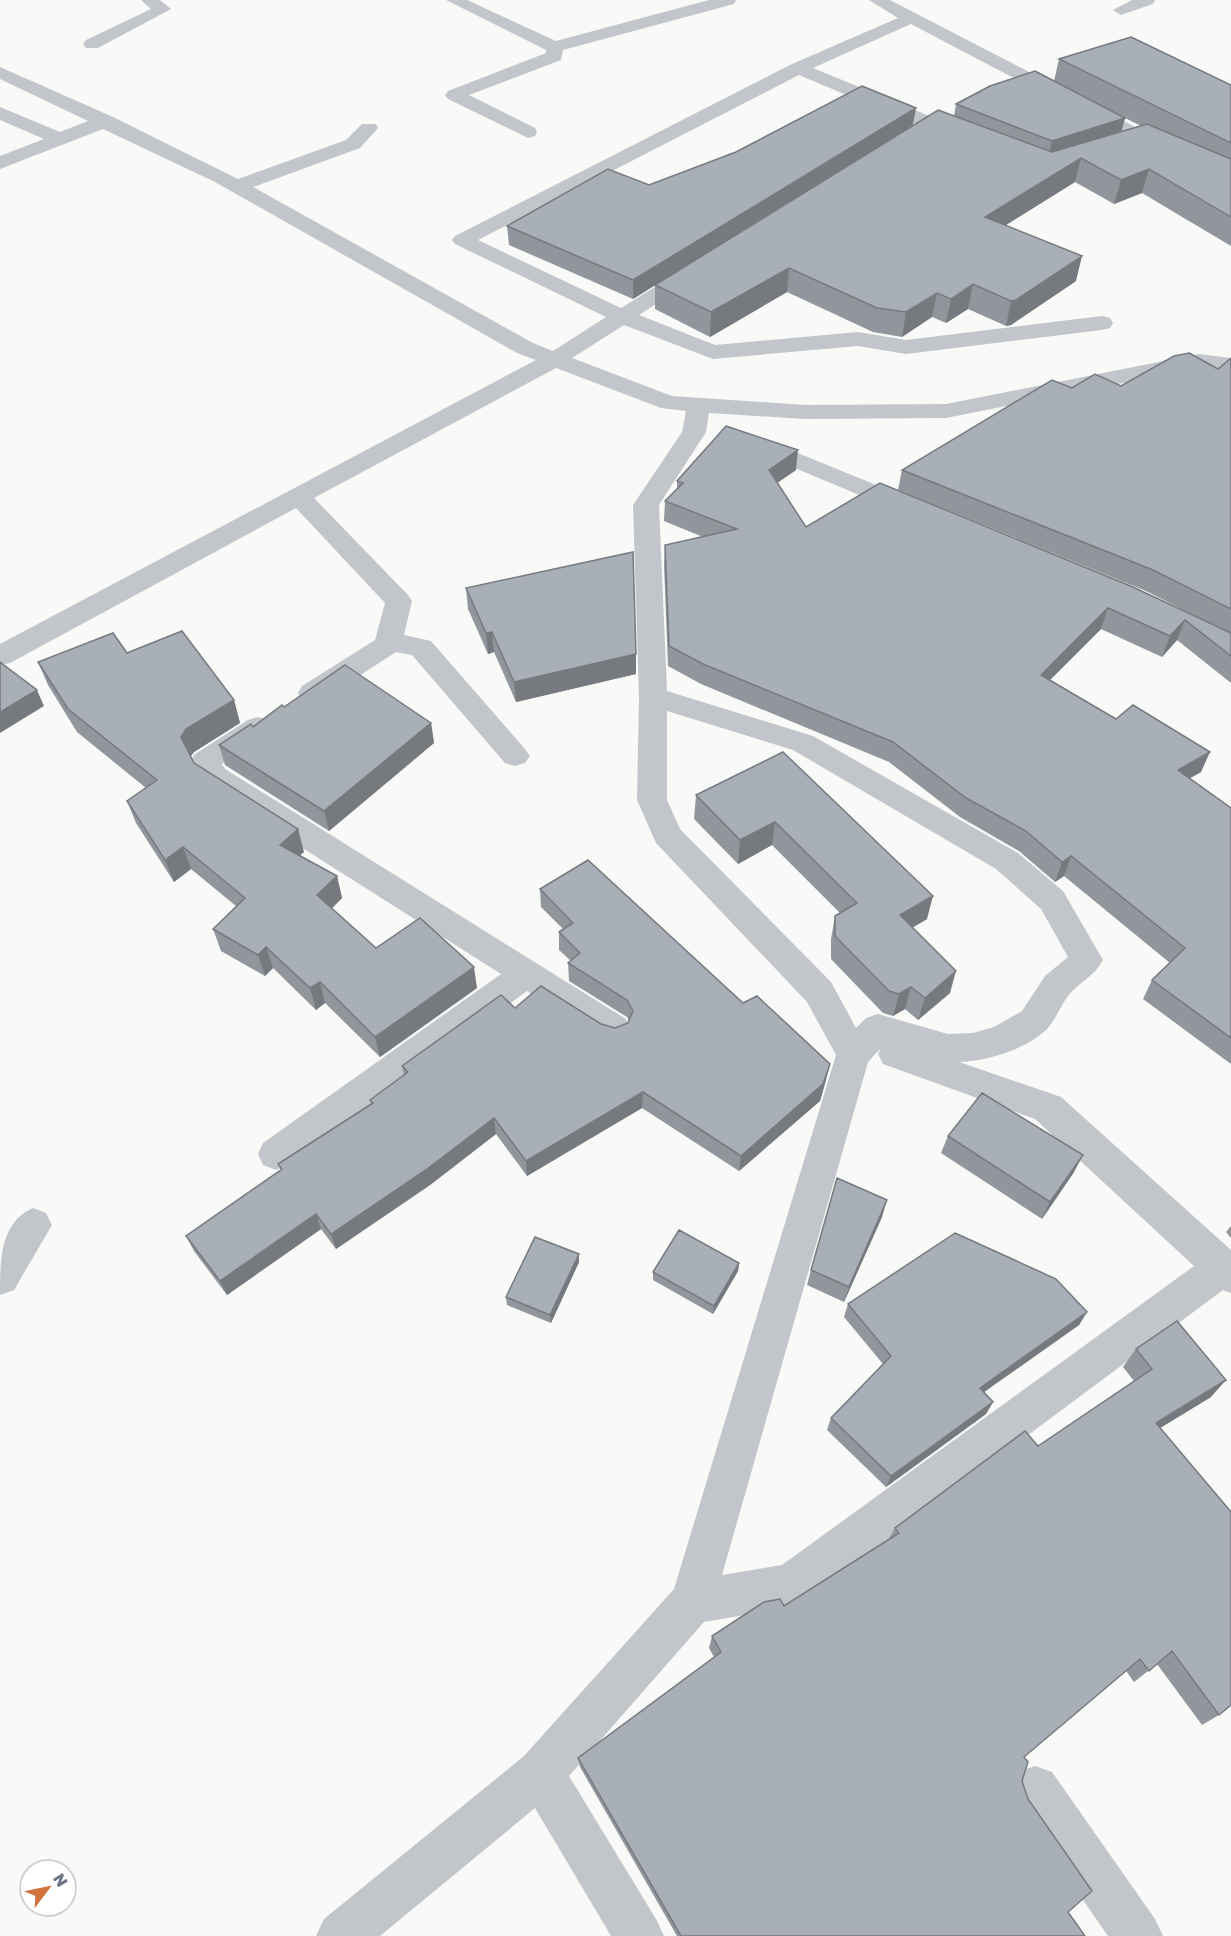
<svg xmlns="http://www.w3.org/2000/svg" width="1231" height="1936" font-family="'Golos Text',sans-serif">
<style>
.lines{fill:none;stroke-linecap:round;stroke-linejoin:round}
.minor{fill:#c2c5c9;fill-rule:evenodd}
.wall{fill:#91969d;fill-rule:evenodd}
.shaded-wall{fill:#767a7f}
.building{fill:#a9afb6;stroke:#767a7f;stroke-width:1.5}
</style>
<rect width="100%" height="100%" fill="#f9faf8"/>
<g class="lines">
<!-- minor -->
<path class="minor" d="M141,0H160L171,9L98,48H86L83,44L86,40L151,9Z
M446,0H467L556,41L709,0H736L734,4L563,50L561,60L469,95L535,128L537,132L535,136L528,138L448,99L445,95L448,91L546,53V50Z
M869,0H890L1149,134L1231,173V186L1135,142L911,24L813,68L939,120L941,124L939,128H925L799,75L478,240L621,308L687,267H701L705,271L701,275L639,315L715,345L858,332L906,340L1102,316L1110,318L1113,323L1110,328L1102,330L906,354L858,346L713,359L624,325L572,358L672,396L805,405L946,404L1199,354L1231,358V372L1199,368L946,418L805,419L709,413L706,432L659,505L667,691L813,736L1018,853L1063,891L1103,960C1095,976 1079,982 1068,996C1060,1006 1055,1022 1045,1031C1024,1050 986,1061 959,1062L1061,1097L1231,1250V1293L1223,1290L806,1600L791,1607L704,1622L569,1776L656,1919L664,1936H611L535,1808L380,1936H316L324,1919L524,1756L674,1589L836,1055L807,1002L656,843L637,800L639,697L633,505L682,432L686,411L661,408L556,368L314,498L408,595L412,601L404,635L431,641L525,749L530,756L525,763L515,766L505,763L412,655L396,652L322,700L312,703L302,700L298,693L302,686L375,640L385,603L296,508L10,663L0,665V644L536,360L517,353L215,182L103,129L0,169V156L44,139L0,120V107L60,132L88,121L0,79V67L113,117L238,179L346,140L362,124H376L378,128L360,148L253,187L533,343L553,351L606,317L455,244L452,240L455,236L792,64L898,18ZM667,711L793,750L996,869L1041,909L1068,957L1045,976L1022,1011L994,1027L973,1033L948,1034L878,1014L866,1018L856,1028L831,982L680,829L667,800ZM881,1048L878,1054L883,1064L1035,1119L1194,1266L782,1565L722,1575L868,1062Z
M1132,0H1155L1153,4L1121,15L1113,10Z
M756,436L918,502L922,507L918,512L909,515L900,512L747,448L744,443L747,438Z
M258,717L268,720L272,727L268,734L222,764L225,769L626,1019L631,1029L626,1039L614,1043L602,1039L527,991L289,1165L276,1170L263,1165L258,1154L263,1143L501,974L203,785L190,761L195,754L248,720Z
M33,1208L46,1213L52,1225L14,1290L0,1295C0,1261 0,1222 33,1208Z
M1035,1766L1052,1772L1155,1919L1163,1936H1108L1018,1806L1012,1789L1018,1772Z"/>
</g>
<!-- wall -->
<path class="wall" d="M1059,59L1231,85V246L1142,193L1114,204L1075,182L1006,225L1076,281L1011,325L1006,326L968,309L946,323L932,317L902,337L873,332L787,292L710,337L655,309V285L633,299L509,245L507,226L649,185L954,116L956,104L1054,81ZM1119,115L1141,126L1121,132L1125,118Z
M1231,358V683L1177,640L1162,657L1101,629L1050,680L1201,772L1190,778L1231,808V1064L1143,999L1152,980L1170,963L1064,876L1055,882L1019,851L960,817L889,762L701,684L668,666L664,565L665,545L703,537L664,521L665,501L677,489V481L796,470L777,483L806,527L880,483L1225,631L1146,591L898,490L902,470L1072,388L1121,386L1218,369Z
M466,588L636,654V674L516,702L494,652L488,654L468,609Z
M127,653L234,700L240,723L194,752L190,757L194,763L304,852L300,855L337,876L342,898L332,908L376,948L477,988L380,1057L325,1003L316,1010L273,968L265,976L221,951L213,929L236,906L191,869L174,882L136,823L127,801L146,788L77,732L48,685L38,662Z
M284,707L431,723L434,743L329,831L225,765L219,745L253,727Z
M783,752L927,919L912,928L950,993L918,1020L905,1009L893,1016L883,1013L831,959V939L835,916L840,913L772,845L738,864L694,819L696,795Z
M540,889L826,1080L820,1101L739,1171L642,1108L527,1176L496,1134L430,1185L336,1249L321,1229L227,1295L194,1251L186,1236L281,1170L278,1164L372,1104L370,1100L404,1076L402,1066L515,1008L601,1024L615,1028L628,1023L629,1021L627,1017L569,981L568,963L571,961L559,950V932L563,929L541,907Z
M948,1136L1074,1172L1042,1219L941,1153Z
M882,1217L844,1302L807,1285L811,1270Z
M1231,1226V1238L1226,1232Z
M579,1254V1262L551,1323L507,1305L506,1297Z
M739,1263L738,1271L713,1314L653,1280V1272Z
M848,1304L1087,1312L1079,1325L984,1392L993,1402L986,1414L886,1487L827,1430L831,1418L883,1364L844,1317Z
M1136,1349L1211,1397L1160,1428L1219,1715L1202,1725L1157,1664L1134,1682L1126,1671L1024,1757L1022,1781L1068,1912L1085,1936H677L580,1767L578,1758L714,1657L709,1648L712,1636L784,1606L888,1540L895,1528L1038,1446L1134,1381L1123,1367Z"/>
<!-- shaded-wall -->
<path class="shaded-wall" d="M916,108L913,125L633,299V280Z
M1125,118L1120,136L1048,160L1052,141Z
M1081,158L1075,182L980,241L985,217Z
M1149,169L1142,193L1114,204L1121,180Z
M1082,256L1076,281L1011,325L1006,326L1011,301Z
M789,268L787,292L710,337L711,312Z
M973,284L968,309L946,323L951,299Z
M937,293L932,317L902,337L906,312Z
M798,450L796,470L767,490L769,470Z
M1108,608L1101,629L1035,695L1041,675Z
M1185,620L1177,640L1162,657L1170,636Z
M492,632L494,652L488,654L486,633Z
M636,654V674L516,702L514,682Z
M37,690L44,706L0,733V712Z
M234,700L240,723L194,752L188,760L181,737L186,729Z
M431,723L434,743L329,831L324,811Z
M1210,752L1201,772L1169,790L1178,770Z
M775,822L772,845L738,864L740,840Z
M298,829L304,852L286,867L280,845Z
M183,847L191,869L174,882L165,860Z
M1071,856L1064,876L1055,882L1062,862Z
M337,876L342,898L323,917L317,895Z
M933,896L927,919L894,938L900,915Z
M266,947L273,968L265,976L258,955Z
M474,967L477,988L380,1057L375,1037Z
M956,971L950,993L918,1020L925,998Z
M320,982L325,1003L316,1010L310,988Z
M911,987L905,1009L893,1016L899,994Z
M830,1064L826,1080L820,1101L739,1171L741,1156Z
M643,1092L642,1108L527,1176L526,1161Z
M494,1118L496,1134L430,1185L336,1249L331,1234Z
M1083,1155L1074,1172L1042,1219L1050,1202Z
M887,1200L882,1217L844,1302L849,1287Z
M316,1214L321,1229L227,1295L220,1281Z
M579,1254V1262L551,1323L550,1315Z
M739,1263L738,1271L713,1314L714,1306Z
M1087,1312L1079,1325L974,1399L980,1388Z
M1226,1380L1211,1397L1142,1439L1156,1423Z
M993,1402L986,1414L886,1487L891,1476Z"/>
<!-- building -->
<path class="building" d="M1131,37L1231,85V143L1059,59Z
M1035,71L1125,118L1052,141L956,104L990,86Z
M862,86L916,108L633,280L507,226L608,169L649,185L736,152Z
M938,110L1052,152L1147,124L1231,159V217L1149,169L1121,180L1081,158L985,217L1082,256L1016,300L1011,301L973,284L951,299L937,293L906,312L877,308L789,268L711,312L655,285Z
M1189,353L1218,369L1231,358V609L1153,570L902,470L1052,380L1072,388L1095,374L1121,386L1174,356Z
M726,426L798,450L769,470L806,527L880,483L1133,587L1231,633V656L1185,620L1170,636L1108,608L1041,675L1116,719L1133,705L1210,752L1178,770L1231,808V1038L1152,980L1185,948L1071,856L1062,862L1026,831L966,798L893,742L703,664L669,646L665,545L737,529L665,501L683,483L677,481Z
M633,552L636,654L514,682L492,632L486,633L466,588Z
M182,631L234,700L186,729L181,737L194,763L298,829L280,845L337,876L317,895L376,948L420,918L474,967L375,1037L320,982L310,988L266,947L258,955L213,929L245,898L183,847L165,860L127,801L157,780L68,709L38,662L113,633L127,653Z
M0,662L37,690L0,712Z
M345,665L431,723L324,811L219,745L251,724L253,727L282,705L284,707Z
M783,752L933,896L900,915L956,971L925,998L911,987L899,994L889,991L835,936V916L857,903L775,822L740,840L696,795Z
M588,860L743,1003L757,996L830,1064L823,1084L741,1156L643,1092L526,1161L494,1118L427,1169L331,1234L316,1214L220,1281L186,1236L282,1169L278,1164L373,1103L370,1100L408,1072L402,1066L501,995L515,1008L541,986L601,1024L615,1028L628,1023L633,1011L627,1000L568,963L580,953L559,932L573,923L540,889Z
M982,1093L1083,1155L1050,1202L948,1136Z
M837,1178L887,1200L849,1287L811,1270Z
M679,1230L739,1263L714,1306L653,1272Z
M955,1233L1056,1279L1087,1312L980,1388L993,1402L891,1476L831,1418L891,1356L848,1304Z
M535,1237L579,1254L550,1315L506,1297Z
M1177,1321L1226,1380L1156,1423L1231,1512V1705L1219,1715L1172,1651L1149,1671L1140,1659L1024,1757L1028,1762L1022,1781L1028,1799L1092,1891L1068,1912L1085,1936H681L578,1758L721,1652L712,1636L764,1602L780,1599L784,1606L899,1533L895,1528L1025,1431L1038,1446L1152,1369L1136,1349Z"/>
<!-- north arrow -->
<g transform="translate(48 1888) rotate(58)"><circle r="28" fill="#ffffff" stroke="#c4c9cf" stroke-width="1.5"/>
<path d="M0-4.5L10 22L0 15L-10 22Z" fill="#d3743f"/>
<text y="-9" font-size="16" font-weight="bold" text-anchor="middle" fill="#6c7786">N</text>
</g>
</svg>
